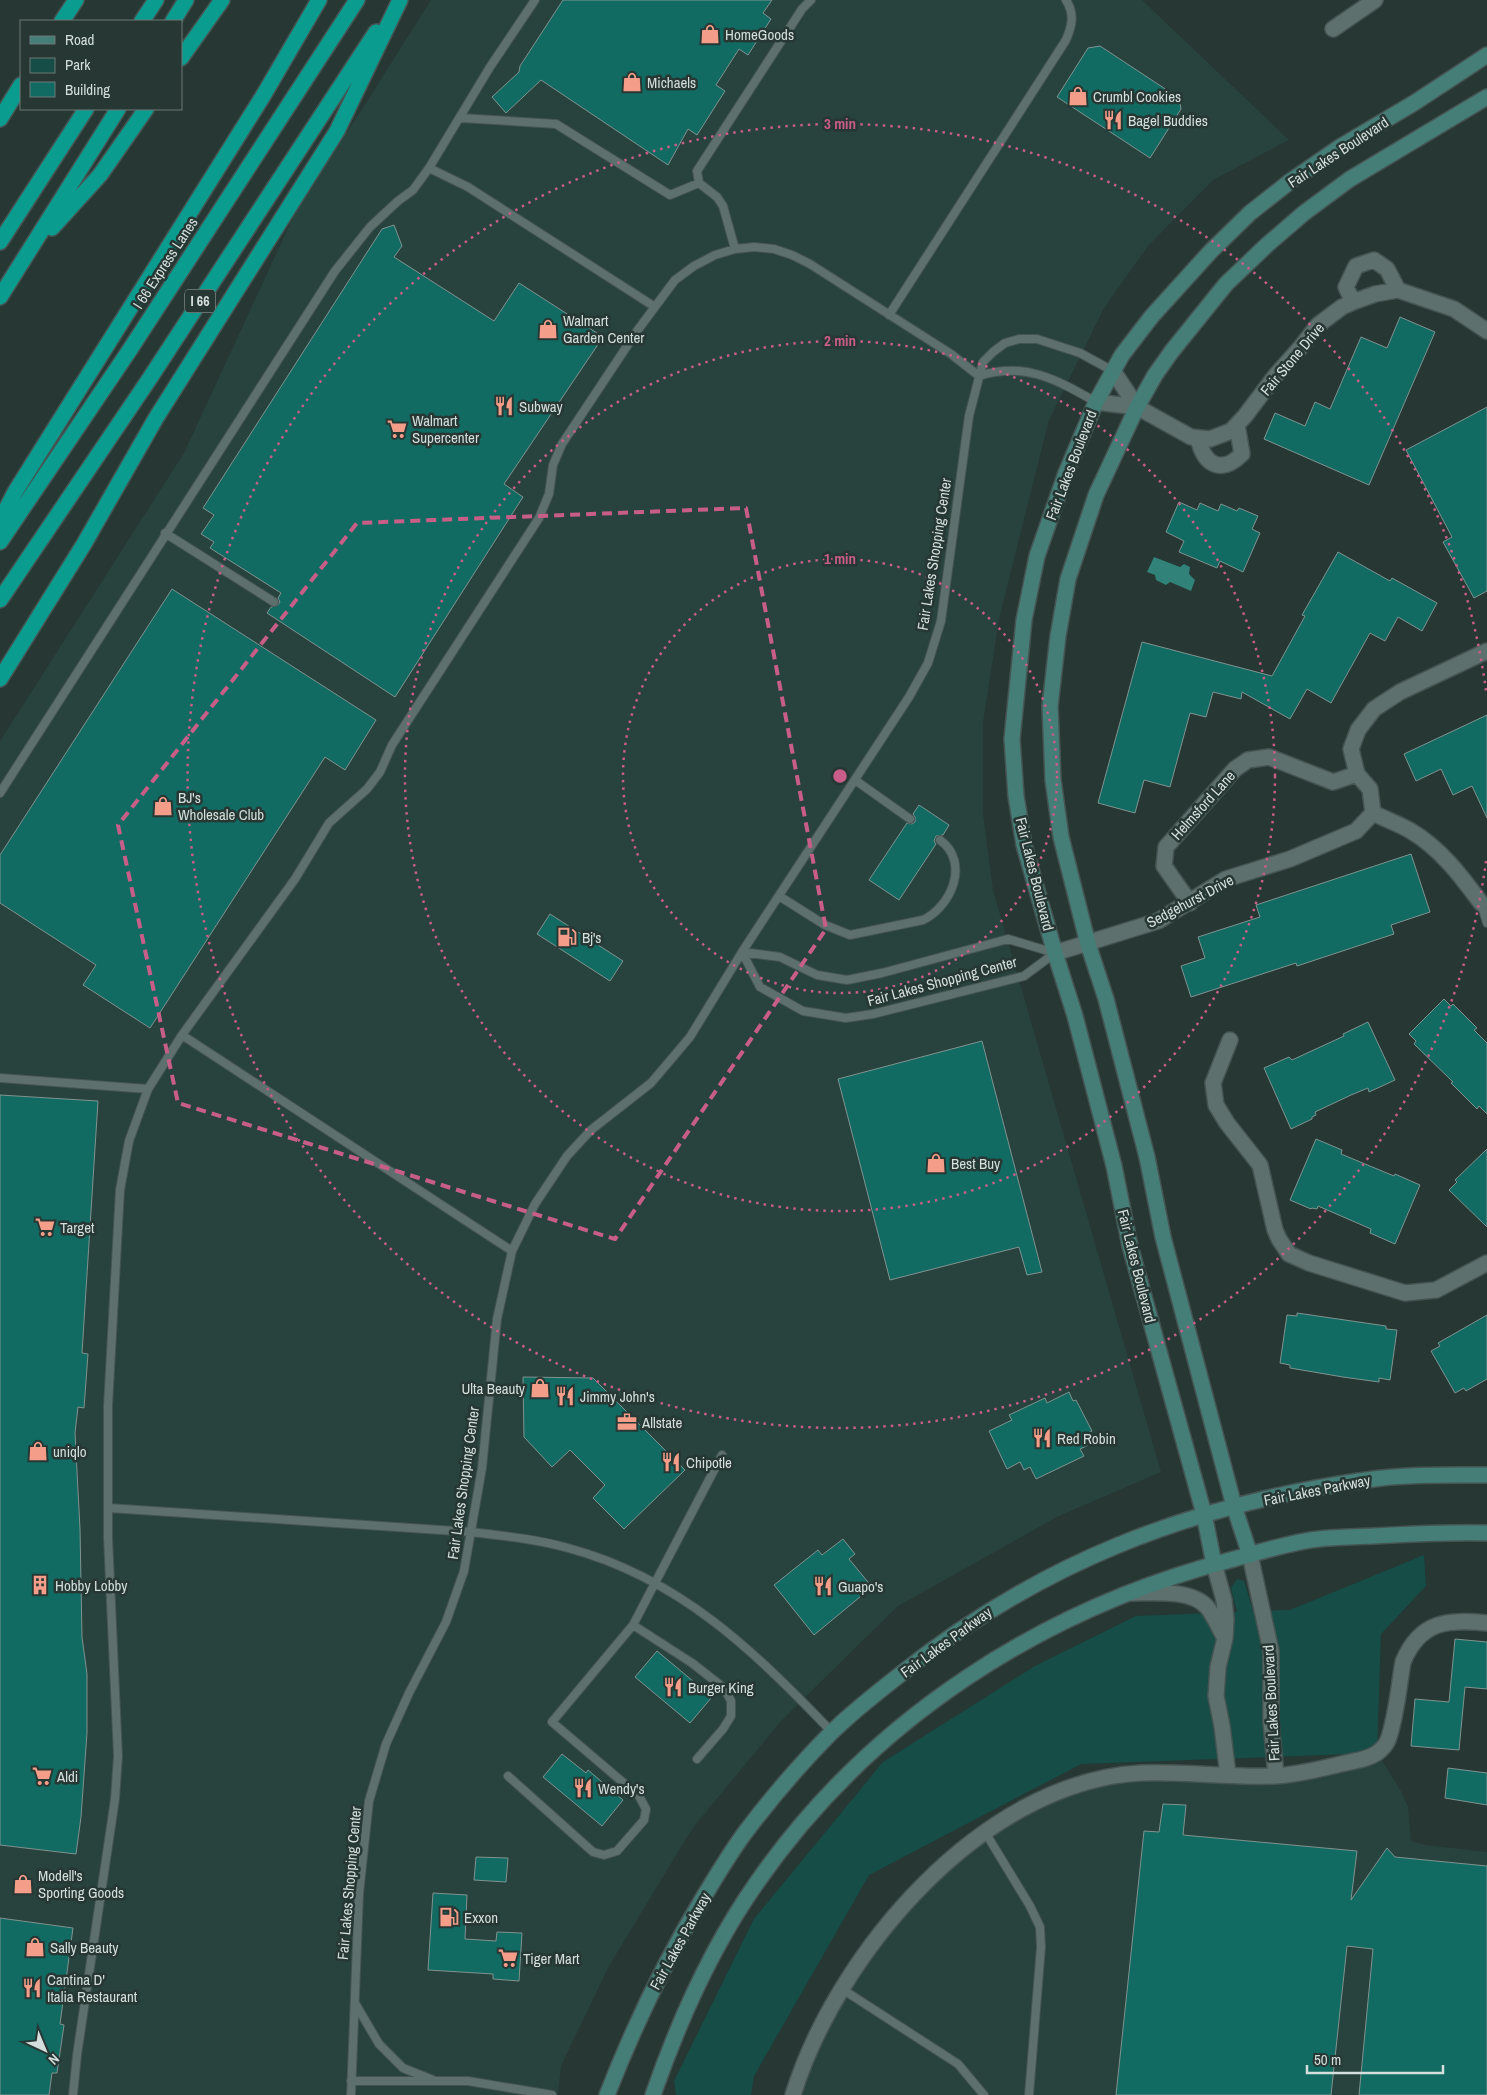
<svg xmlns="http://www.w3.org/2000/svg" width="1487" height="2095" font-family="'Archivo Narrow',sans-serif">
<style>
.built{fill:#28423e}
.green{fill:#164d47}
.water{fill:#318278}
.building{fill:#116b62;stroke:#809390}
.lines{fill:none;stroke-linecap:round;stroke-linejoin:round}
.lane-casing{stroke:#455452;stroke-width:10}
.street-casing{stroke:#455452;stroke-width:18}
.secondary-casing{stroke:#455452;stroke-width:18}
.highway-casing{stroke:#455452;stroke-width:18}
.lane{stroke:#5e706d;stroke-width:8}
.street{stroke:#5e706d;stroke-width:15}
.secondary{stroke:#457d77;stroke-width:15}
.highway{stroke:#0a9c8f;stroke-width:15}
.marked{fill:none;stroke:#c85d88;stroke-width:4;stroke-dasharray:10 6;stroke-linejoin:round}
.ring{fill:none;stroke:#c85d88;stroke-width:2.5;stroke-dasharray:2.5 5}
.labels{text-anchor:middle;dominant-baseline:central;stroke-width:5;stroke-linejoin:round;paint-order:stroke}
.shield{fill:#263734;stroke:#a0acaa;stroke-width:1}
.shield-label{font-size:14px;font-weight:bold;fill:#d4dedc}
.poi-label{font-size:15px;fill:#d4dedc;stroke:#263734;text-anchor:start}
.street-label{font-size:15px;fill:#d4dedc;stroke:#263734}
.centre{fill:#c85d88;stroke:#263734;stroke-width:2.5}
.ring-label{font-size:15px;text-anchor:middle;font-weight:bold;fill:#c85d88;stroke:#263734;stroke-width:5;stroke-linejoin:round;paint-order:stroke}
</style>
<rect width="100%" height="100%" fill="#263734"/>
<!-- built -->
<path class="built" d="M431,0H1142L1289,140L1213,180L1148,246L1104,308L1049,420L999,619L983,723V813L993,890L1161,1472L1059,1516L898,1606L781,1721L692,1829L609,1966L561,2066L558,2095H0V741L184,453L302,198L359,114Z
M1377,1753L1401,1791L1408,1807L1411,1841L1426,1845L1487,1852V2095H794L868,1949L985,1832L1096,1779L1276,1776Z"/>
<!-- green -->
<path class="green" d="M1424,1555L1426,1586L1381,1634L1377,1753L1081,1764L869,1875L754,2076L751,2095H676L674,2081L754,1919L883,1762L1035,1666L1136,1616L1237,1612L1231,1588L1237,1579L1244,1581L1253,1611L1290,1610Z"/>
<!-- water -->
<path class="water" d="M1154,557L1180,567L1184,564L1190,567L1189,574L1195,580L1191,591L1170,582L1166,585L1156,580L1155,575L1147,572Z"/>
<!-- building -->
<path class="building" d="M563,0H772L763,13L771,19L748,55L739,49L716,85L725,91L697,135L688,129L668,165L541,80L506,113L492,97L519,72L520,66Z
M1100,46L1179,98L1181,109L1150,158L1057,97L1088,48Z
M394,225L402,246L394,257L494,321L519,283L603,337L504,484L523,497L395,697L267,613L271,607L278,605L280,602L278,598L281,593L210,548L214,542L201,534L214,515L203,508L382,229Z
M1400,317L1435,332L1369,485L1264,439L1275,413L1305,426L1315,402L1330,409L1361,337L1387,348Z
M1487,407V591L1474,598L1443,542L1452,537L1406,450Z
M1179,502L1197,510L1200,503L1218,511L1221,504L1237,511L1239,508L1258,516L1252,529L1260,533L1243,572L1220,561L1217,568L1179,552L1184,541L1166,532Z
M1338,552L1390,581L1392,578L1437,603L1422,631L1398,617L1385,641L1370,633L1331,703L1307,689L1290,719L1242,692L1241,699L1213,692L1206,717L1190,713L1170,787L1144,780L1135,813L1098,803L1142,642L1272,676L1305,616L1302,615Z
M172,589L376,720L345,770L325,757L150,1028L83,985L96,965L0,903V855Z
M1487,715V818L1472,786L1453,795L1441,769L1416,781L1404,754Z
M919,805L949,825L943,835L936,836L934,841L936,844L899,900L869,880L907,823L912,824L915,822V817L913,814Z
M1411,854L1430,912L1391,925L1394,934L1297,966L1296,963L1191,997L1181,966L1205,958L1198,937L1260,917L1256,905Z
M550,914L623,961L610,981L537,934Z
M1444,999L1451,1006L1453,1004L1477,1028L1474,1030L1487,1043V1114L1479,1106L1477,1109L1451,1083L1453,1082L1414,1044L1416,1041L1409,1034Z
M1368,1022L1395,1080L1369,1092L1368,1088L1351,1095L1315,1112L1316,1115L1312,1117V1119L1291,1129L1264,1068L1289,1057L1292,1060L1344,1036L1343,1034Z
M982,1041L1042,1272L1027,1275L1019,1247L890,1280L838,1079Z
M0,1095L98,1101L82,1353L88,1354L84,1408L78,1407L75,1433L80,1529L82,1637L87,1674V1733L81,1817L76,1854L0,1845Z
M1316,1139L1342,1150L1341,1154L1394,1176L1395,1174L1420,1185L1395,1244L1370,1233L1371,1229L1318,1206L1317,1209L1312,1208L1311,1209L1290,1200Z
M1487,1149V1227L1449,1190L1457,1182L1455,1180Z
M1297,1313L1386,1326V1329L1397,1330L1390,1380L1379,1378V1382L1343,1377L1290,1368V1365L1280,1363L1287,1315L1297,1316Z
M1487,1315V1379L1466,1391L1464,1388L1455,1393L1431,1351L1440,1346L1438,1343Z
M523,1377L593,1378L685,1470L624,1529L593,1498L605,1485L570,1450L552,1467L524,1437Z
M1069,1392L1073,1401L1076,1400L1092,1431L1088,1433L1093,1443L1080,1449L1084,1456L1036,1479L1030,1467L1024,1470L1020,1462L1007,1469L989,1431L1012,1420L1009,1415L1045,1398L1047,1403Z
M843,1539L855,1554L849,1559L872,1587L814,1635L774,1585L818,1550L822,1555Z
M1455,1639L1487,1642V1689L1465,1687L1459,1750L1411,1746L1415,1699L1449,1702Z
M657,1651L712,1697L690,1723L635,1677Z
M562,1754L586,1773L588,1770L623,1800L602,1826L543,1777Z
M1448,1768L1487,1773V1805L1445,1798Z
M1163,1804L1186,1805L1183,1835L1357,1851L1351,1900L1387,1848L1395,1857L1487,1866V2095H1359L1373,1949L1347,1946L1331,2095H1116L1144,1831L1159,1832Z
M476,1857L508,1858L506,1882L474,1880Z
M433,1893L467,1895L465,1939L496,1941L497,1932L522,1933L519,1981L493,1979V1974L428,1970Z
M0,1918L73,1928L60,2024L64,2025L57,2073H52L49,2095H0Z"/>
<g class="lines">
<defs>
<path id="lane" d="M461,118L556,124L670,195L699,183
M429,168L468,187L655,307
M735,249L723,206L717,197L699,183L697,171L802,9L811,0
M889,315L1066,40C1072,26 1075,14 1066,0
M979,376C1025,361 1057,380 1096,402
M165,533L274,602
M855,780L910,819
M0,793L335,271L370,227L398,201L413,190L429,168L490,67L535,0
M779,896L825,925L850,935L923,920C952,906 970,862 940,840
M1481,903L1487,923
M742,952L760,987L803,1011L846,1018L873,1014L1024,976L1055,953
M742,952L780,957L817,975L847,980L882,973L1008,939L1055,953
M182,1035L512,1251
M0,1078L148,1089
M109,1508L471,1532C504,1536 536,1539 568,1548C680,1578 754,1651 832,1732
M633,1625L692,1663L724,1688L731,1701V1716L723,1729L697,1759
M508,1776L593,1852L604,1855L617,1851L644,1820L646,1809L639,1796L552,1722L633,1625L722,1455
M985,1832L1030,1906L1040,1927L1041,1947L1029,2095
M842,1989L958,2064L984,2095
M355,2003L379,2044L403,2068L433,2080
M351,2081H468L552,2095
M73,2095L77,2055L115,1799L118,1756L108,1538V1406L120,1190L129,1141L148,1089L182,1035L295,879L329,823L367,789L380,772L392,745L539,518L549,494L553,465L562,444L637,331L675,280L694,266L715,255L735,249L754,247L774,249L792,255L810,264L951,354L979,376
M351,2095L359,1894L369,1801L386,1744L409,1693L446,1622L464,1571L482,1468L497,1319L512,1251L535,1204L567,1156L591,1130L651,1083L690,1037L742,952L909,697L928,663L941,621L969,416L983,362L993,352L1005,343L1019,339H1037L1080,353L1113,371"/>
<path id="street" d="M1333,29L1375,0
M1353,302L1346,287L1356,266L1374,260L1387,269L1398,290
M1113,371L1137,407
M1096,402L1137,407L1191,437L1210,439L1231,431L1245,416L1276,375L1300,348L1318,325L1342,307L1353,302L1375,294L1398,290L1454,309L1487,331
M1198,438C1204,465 1221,475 1242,454L1237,425
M1190,903L1164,866L1166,847L1235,769L1248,760L1269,757L1333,782L1357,774
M1481,903C1461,876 1441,849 1411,831C1399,824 1385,819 1373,813L1370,789L1357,774L1351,749L1358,730L1374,709L1400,692L1487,651
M1055,953L1158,921L1226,879L1290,859L1356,831L1373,813
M1230,1040L1213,1083L1216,1105L1227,1123L1260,1165L1275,1230L1279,1239L1289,1254L1309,1263L1405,1293L1436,1290L1487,1263
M1250,1555L1271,1651V1722L1276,1776
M1214,1564L1224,1600L1226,1619L1225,1638L1218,1667L1216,1696L1222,1726L1228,1775
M1131,1593C1153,1593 1191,1589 1207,1607C1214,1616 1219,1628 1225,1638
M793,2095C837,1953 983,1781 1141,1773C1186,1771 1230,1778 1275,1776C1298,1775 1319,1769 1341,1764C1353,1761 1367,1760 1377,1753C1381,1750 1386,1745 1388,1740C1396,1719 1399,1685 1403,1662C1420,1621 1447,1619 1487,1623"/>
<path id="secondary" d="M1250,1555L1234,1506L1163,1237L1147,1157L1106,999L1088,944L1061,837L1053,780L1050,706L1058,636L1068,579L1096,495L1137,407L1155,375L1172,351L1226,284L1268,244L1304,213L1350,179L1487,97
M1214,1564L1204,1514L1130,1246L1114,1166L1075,1016L1055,953L1024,845L1016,796L1012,739L1024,620L1037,556L1066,473L1096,402L1122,355L1152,316L1211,251L1250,213L1288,183L1340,147L1414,103L1487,55
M607,2095C634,2026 665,1961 703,1898C717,1875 731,1851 747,1830C773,1796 801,1763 831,1733C851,1713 874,1695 897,1677C1037,1564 1188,1505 1366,1480C1405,1474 1447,1475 1487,1475
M653,2095C679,2020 712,1946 758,1881C871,1719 1043,1608 1234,1559C1261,1552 1290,1542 1319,1539C1336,1537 1355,1537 1373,1536C1411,1534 1449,1532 1487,1533"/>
<path id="highway" d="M62,21L76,0
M142,21L156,0
M173,21L186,0
M181,58L222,0
M0,119L21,85
M52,228L100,175L146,109
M0,242L86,109
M0,297L118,109
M0,521L15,492L263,96L319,0
M0,542L129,351L357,0
M0,600L150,378L376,32
M0,679L84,544L156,418L337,131L400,0"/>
</defs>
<!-- lane casing -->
<use href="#lane" class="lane-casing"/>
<!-- street casing -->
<use href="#street" class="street-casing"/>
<!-- secondary casing -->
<use href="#secondary" class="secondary-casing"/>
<!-- highway casing -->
<use href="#highway" class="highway-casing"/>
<!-- lane -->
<use href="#lane" class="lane"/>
<!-- street -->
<use href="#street" class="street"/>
<!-- secondary -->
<use href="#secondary" class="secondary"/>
<!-- highway -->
<use href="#highway" class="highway"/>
</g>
<!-- marked area -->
<path class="marked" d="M746,508L826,929L615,1239L178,1103L118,825L357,523Z"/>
<!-- distance rings -->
<g class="ring">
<circle cx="840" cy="776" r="217"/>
<circle cx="840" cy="776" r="435"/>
<path d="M1486 861A652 652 0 1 1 1486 691"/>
</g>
<!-- icons -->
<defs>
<symbol id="shop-bare" viewBox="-9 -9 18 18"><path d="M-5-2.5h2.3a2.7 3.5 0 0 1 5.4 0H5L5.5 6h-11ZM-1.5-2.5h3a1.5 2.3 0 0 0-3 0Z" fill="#f49e89" stroke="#263734" stroke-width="2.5" paint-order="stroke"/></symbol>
<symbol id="restaurant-bare" viewBox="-9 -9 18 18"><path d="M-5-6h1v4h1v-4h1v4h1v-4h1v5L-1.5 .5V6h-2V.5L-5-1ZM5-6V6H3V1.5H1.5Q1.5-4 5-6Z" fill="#f49e89" stroke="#263734" stroke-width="2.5" paint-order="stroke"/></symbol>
<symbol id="supermarket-bare" viewBox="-9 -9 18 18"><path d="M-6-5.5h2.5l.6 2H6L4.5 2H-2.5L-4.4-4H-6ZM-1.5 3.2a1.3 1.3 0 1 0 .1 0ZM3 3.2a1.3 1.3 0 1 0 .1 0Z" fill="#f49e89" stroke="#263734" stroke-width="2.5" paint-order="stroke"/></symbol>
<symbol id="fuel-bare" viewBox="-9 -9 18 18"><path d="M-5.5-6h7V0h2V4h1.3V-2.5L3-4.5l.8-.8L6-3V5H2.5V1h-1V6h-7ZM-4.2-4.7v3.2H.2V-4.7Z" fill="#f49e89" stroke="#263734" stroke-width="2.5" paint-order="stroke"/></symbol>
<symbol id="office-bare" viewBox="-9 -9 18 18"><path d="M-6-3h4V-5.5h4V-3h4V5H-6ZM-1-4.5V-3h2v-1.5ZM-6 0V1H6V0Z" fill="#f49e89" stroke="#263734" stroke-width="2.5" paint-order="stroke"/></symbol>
<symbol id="building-bare" viewBox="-9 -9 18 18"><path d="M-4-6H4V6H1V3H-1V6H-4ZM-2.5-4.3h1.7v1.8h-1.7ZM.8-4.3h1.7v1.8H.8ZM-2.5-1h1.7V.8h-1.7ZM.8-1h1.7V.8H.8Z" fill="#f49e89" stroke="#263734" stroke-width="2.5" paint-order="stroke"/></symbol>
</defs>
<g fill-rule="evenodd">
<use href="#shop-bare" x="696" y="20" width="28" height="28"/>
<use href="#shop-bare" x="618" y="68" width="28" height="28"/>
<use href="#shop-bare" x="1064" y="82" width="28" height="28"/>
<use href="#restaurant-bare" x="1099" y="106" width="28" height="28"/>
<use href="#shop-bare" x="534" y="315" width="28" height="28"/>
<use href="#restaurant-bare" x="490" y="392" width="28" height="28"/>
<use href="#supermarket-bare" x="383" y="415" width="28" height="28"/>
<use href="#shop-bare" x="149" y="792" width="28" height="28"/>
<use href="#fuel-bare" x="553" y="923" width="28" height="28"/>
<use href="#shop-bare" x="922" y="1149" width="28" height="28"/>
<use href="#supermarket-bare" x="31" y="1213" width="28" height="28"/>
<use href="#shop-bare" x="526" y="1374" width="28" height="28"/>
<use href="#restaurant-bare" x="551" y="1382" width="28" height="28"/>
<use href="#office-bare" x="613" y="1408" width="28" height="28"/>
<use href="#restaurant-bare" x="1028" y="1424" width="28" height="28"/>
<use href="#shop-bare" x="24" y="1437" width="28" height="28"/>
<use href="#restaurant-bare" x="657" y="1448" width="28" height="28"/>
<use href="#building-bare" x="26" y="1571" width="28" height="28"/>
<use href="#restaurant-bare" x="809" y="1572" width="28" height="28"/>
<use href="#restaurant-bare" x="659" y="1673" width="28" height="28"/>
<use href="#supermarket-bare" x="28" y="1762" width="28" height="28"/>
<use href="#restaurant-bare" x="569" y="1774" width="28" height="28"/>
<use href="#shop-bare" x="9" y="1870" width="28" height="28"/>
<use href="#fuel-bare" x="435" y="1903" width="28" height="28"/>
<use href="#shop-bare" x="21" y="1933" width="28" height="28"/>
<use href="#supermarket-bare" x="494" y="1944" width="28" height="28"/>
<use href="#restaurant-bare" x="18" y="1974" width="28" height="28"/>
</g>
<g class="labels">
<!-- shield labels -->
<rect class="shield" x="185" y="289.5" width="30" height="23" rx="4"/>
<g class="shield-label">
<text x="200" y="301">I 66</text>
</g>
<!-- poi labels -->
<g class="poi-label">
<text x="725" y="34">HomeGoods</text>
<text x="647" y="82">Michaels</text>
<text x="1093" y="96">Crumbl Cookies</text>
<text x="1128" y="120">Bagel Buddies</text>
<text x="563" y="320">Walmart<tspan x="563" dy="17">Garden Center</tspan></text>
<text x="519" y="406">Subway</text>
<text x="412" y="420">Walmart<tspan x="412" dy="17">Supercenter</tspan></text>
<text x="178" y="797">BJ's<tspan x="178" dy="17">Wholesale Club</tspan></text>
<text x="582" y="937">Bj's</text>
<text x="951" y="1163">Best Buy</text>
<text x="60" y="1227">Target</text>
<text x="525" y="1388" text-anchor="end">Ulta Beauty</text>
<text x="580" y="1396">Jimmy John's</text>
<text x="642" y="1422">Allstate</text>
<text x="1057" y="1438">Red Robin</text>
<text x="53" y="1451">uniqlo</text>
<text x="686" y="1462">Chipotle</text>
<text x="55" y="1585">Hobby Lobby</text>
<text x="838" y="1586">Guapo's</text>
<text x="688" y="1687">Burger King</text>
<text x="57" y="1776">Aldi</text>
<text x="598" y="1788">Wendy's</text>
<text x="38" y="1875">Modell's<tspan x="38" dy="17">Sporting Goods</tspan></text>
<text x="464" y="1917">Exxon</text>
<text x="50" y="1947">Sally Beauty</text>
<text x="523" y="1958">Tiger Mart</text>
<text x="47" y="1979">Cantina D'<tspan x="47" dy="17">Italia Restaurant</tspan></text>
</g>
<!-- street labels -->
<g class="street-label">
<text transform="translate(1338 152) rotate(-33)">Fair Lakes Boulevard</text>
<text transform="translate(165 263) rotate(-57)">I 66 Express Lanes</text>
<text transform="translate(1292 359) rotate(-50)">Fair Stone Drive</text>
<text transform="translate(1071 465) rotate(-69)">Fair Lakes Boulevard</text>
<text transform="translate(934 554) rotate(-81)">Fair Lakes Shopping Center</text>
<text transform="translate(1203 805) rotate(-48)">Helmsford Lane</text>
<text transform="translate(1035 874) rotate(76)">Fair Lakes Boulevard</text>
<text transform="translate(1190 901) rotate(-28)">Sedgehurst Drive</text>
<text transform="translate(942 981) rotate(-15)">Fair Lakes Shopping Center</text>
<text transform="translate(1137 1266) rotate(76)">Fair Lakes Boulevard</text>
<text transform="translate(463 1483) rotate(-82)">Fair Lakes Shopping Center</text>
<text transform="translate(1317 1490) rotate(-11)">Fair Lakes Parkway</text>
<text transform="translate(946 1642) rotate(-36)">Fair Lakes Parkway</text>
<text transform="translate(1271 1703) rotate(-93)">Fair Lakes Boulevard</text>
<text transform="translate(349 1883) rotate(-85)">Fair Lakes Shopping Center</text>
<text transform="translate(680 1941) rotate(-61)">Fair Lakes Parkway</text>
</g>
</g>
<circle cx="840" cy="776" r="8" class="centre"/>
<g class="ring-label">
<text x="840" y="129">3 min</text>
<text x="840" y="346">2 min</text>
<text x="840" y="564">1 min</text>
</g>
<!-- legend -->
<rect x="20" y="20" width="162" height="90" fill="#263734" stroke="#6c7a77"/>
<rect x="30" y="36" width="25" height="8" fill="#457d77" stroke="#6c7a77"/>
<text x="65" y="45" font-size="15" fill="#d4dedc">Road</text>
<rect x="30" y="58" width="25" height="15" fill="#164d47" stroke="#6c7a77"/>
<text x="65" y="70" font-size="15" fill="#d4dedc">Park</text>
<rect x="30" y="82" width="25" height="15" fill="#116b62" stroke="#6c7a77"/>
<text x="65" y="95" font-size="15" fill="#d4dedc">Building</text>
<!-- north arrow -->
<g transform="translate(45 2050) rotate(136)" stroke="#263734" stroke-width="4" paint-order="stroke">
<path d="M0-4L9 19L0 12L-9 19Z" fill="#d4dedc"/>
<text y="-8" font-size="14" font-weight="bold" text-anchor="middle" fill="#d4dedc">N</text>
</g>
<!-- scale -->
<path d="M1307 2065v8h136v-8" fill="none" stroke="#d4dedc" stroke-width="2.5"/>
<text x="1314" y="2065" font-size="15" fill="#d4dedc" stroke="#263734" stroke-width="4" paint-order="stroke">50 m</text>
</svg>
